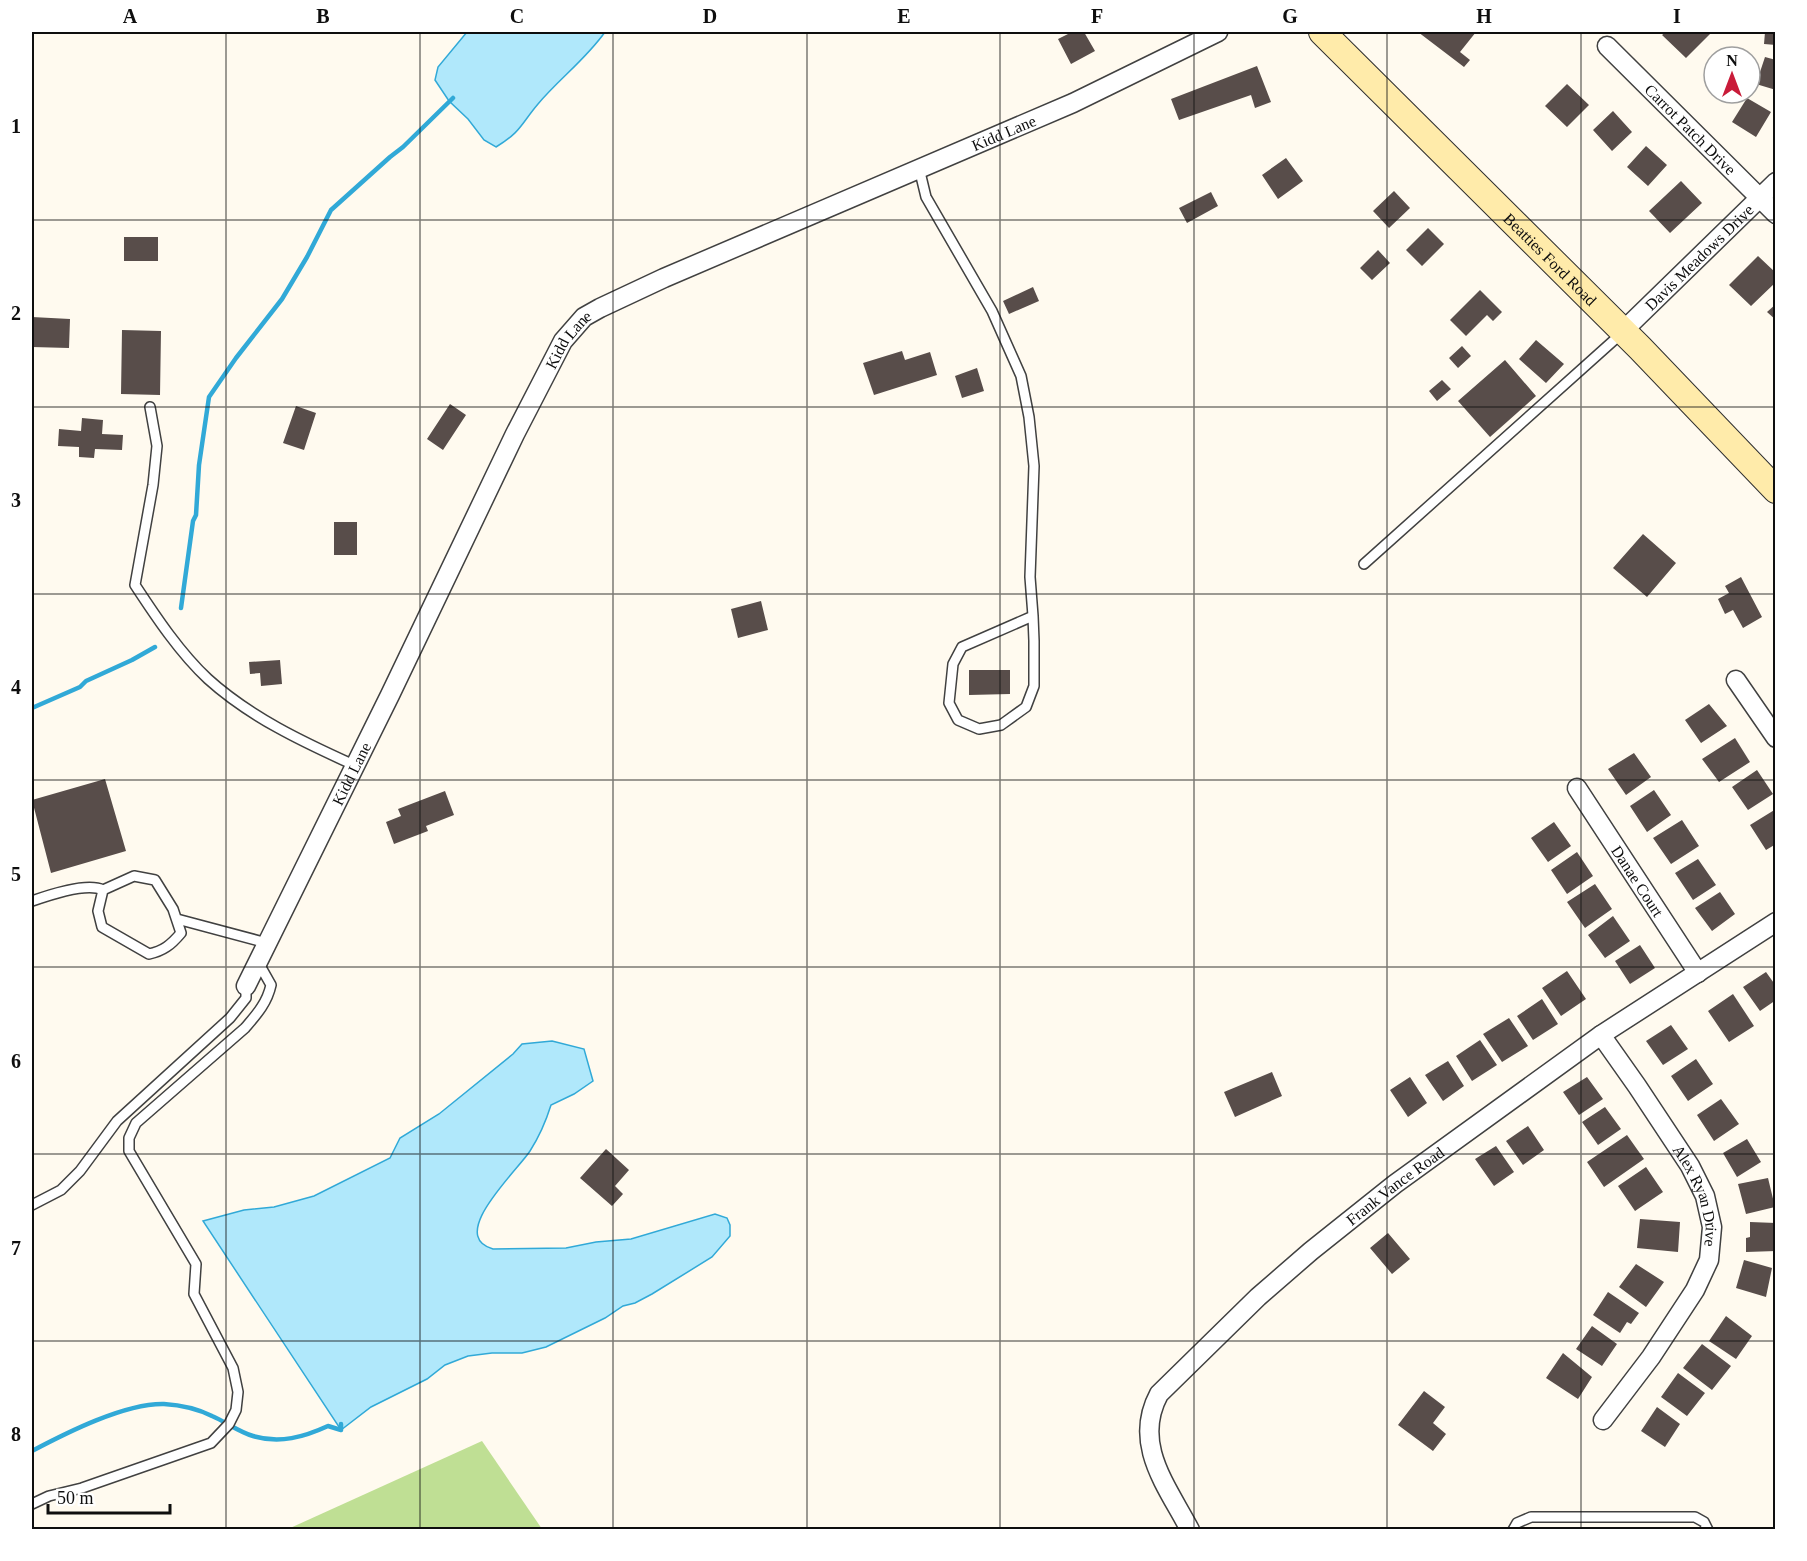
<svg xmlns="http://www.w3.org/2000/svg" width="1807" height="1561" font-family="'Times New Roman',serif">
<style>
.forest{fill:#bfdf94}
.water{fill:#b0e8fb;stroke:#31a9d7;stroke-width:1.5}
.lines{fill:none;stroke-linecap:round;stroke-linejoin:round}
.stream{stroke:#31a9d7;stroke-width:4.5}
.building{fill:#584d4a}
.service-casing{stroke:#414141;stroke-width:12}
.minor-casing{stroke:#414141;stroke-width:21}
.secondary-casing{stroke:#303030;stroke-width:28}
.service{stroke:#fff;stroke-width:9}
.minor{stroke:#fff;stroke-width:18}
.secondary{stroke:#ffebaa;stroke-width:26}
.grid{fill:none;stroke:#0e0e0e;stroke-width:1.5;stroke-opacity:0.55}
.labels{text-anchor:middle;dominant-baseline:central;stroke-width:6;stroke-linejoin:round;paint-order:stroke}
.street-label{font-size:16px;fill:#0e0e0e;stroke:#fff}
.neatline{fill:none;stroke:#0e0e0e;stroke-width:2}
.grid-label{font-size:20px;text-anchor:middle;font-weight:bold;fill:#0e0e0e}
</style>
<rect width="100%" height="100%" fill="#fffaef"/>
<!-- forest -->
<path class="forest" d="M482,1441L542,1529H288Z"/>
<!-- water -->
<path class="water" d="M467,32H605C586,59 559,79 538,104C521,124 521,132 496,147L484,140L468,119L449,101L435,80L438,67Z
M552,1041L584,1049L593,1081L574,1094L551,1105C546,1121 539,1137 530,1151C518,1170 446,1236 493,1249L566,1248L596,1242L631,1239L715,1214L727,1218L730,1225V1236L712,1257L652,1294L635,1303L623,1306L605,1318L546,1347L522,1353H492L468,1356L445,1365L427,1379L371,1407L341,1430L203,1221L244,1210L274,1207L314,1196L390,1158L400,1138L439,1114L513,1054L522,1044Z"/>
<g class="lines">
<!-- stream -->
<path class="stream" d="M181,608L193,521L196,515L199,465L209,397L236,358L282,299L307,257L331,210L390,157L403,147L453,98
M32,708L80,687L86,681L132,660L155,647
M32,1451C66,1433 125,1403 164,1404C180,1405 198,1409 212,1416C226,1422 239,1432 253,1436C280,1444 304,1437 328,1426L341,1430V1424"/>
</g>
<!-- building -->
<path class="building" d="M1072,32H1084L1095,51L1071,64L1058,39Z
M1418,32H1476L1460,52L1470,60L1464,67Z
M1666,32H1712L1686,58L1662,35Z
M1765,32H1776V45L1764,44Z
M1765,57L1776,60V90L1756,84Z
M1257,66L1271,102L1255,108L1251,95L1179,120L1171,99Z
M1567,84L1589,105L1567,127L1545,106Z
M1747,98L1771,112L1756,137L1732,122Z
M1613,111L1632,132L1612,151L1593,130Z
M1646,146L1667,165L1648,186L1627,167Z
M1286,158L1303,181L1278,199L1262,175Z
M1681,181L1702,203L1670,233L1649,211Z
M1394,191L1410,208L1389,228L1373,211Z
M1211,192L1218,206L1187,223L1179,208Z
M1428,228L1444,244L1422,266L1406,250Z
M124,237H158V261H124Z
M1378,250L1390,263L1372,280L1360,268Z
M1758,256L1776,273V282L1751,306L1729,285Z
M1033,287L1039,301L1009,314L1003,301Z
M1480,290L1502,312L1493,321L1487,315L1466,336L1450,320Z
M1776,304V320L1767,312Z
M32,317L70,319L69,348L32,347Z
M122,330L161,331L160,395L121,394Z
M1536,340L1564,364L1546,383L1519,359Z
M1462,346L1471,356L1458,368L1449,358Z
M902,351L905,360L930,352L937,375L874,395L863,363Z
M1505,360L1536,396L1490,437L1458,401Z
M977,368L984,391L962,398L955,376Z
M1442,380L1451,389L1437,401L1429,391Z
M450,404L466,415L443,450L427,439Z
M296,406L316,413L304,450L283,443Z
M82,418L103,420L102,434L123,435L122,450L95,449L94,458L79,457V447L58,446L59,429L81,431Z
M334,522H357V555H334Z
M1643,534L1676,563L1647,597L1613,568Z
M1741,577L1762,617L1743,628L1733,610L1725,614L1718,599L1729,593L1725,586Z
M761,601L768,630L738,638L731,609Z
M280,660L282,684L261,686L260,673L250,674L249,662Z
M969,670H1010V694L969,695Z
M1709,704L1727,726L1701,743L1685,720Z
M1735,738L1750,762L1719,782L1702,759Z
M1634,753L1651,777L1626,795L1608,769Z
M1757,770L1773,794L1748,810L1732,787Z
M105,779L126,851L51,873L32,800Z
M1654,790L1671,815L1647,832L1630,806Z
M445,791L454,815L426,826L428,831L394,844L386,822L401,816L398,809Z
M1776,809V844L1766,850L1750,825Z
M1682,820L1699,846L1671,864L1653,838Z
M1554,822L1571,846L1548,862L1531,838Z
M1577,852L1593,876L1567,894L1551,870Z
M1698,859L1716,885L1693,900L1675,873Z
M1595,884L1612,909L1585,928L1567,902Z
M1720,892L1735,914L1712,931L1695,908Z
M1613,916L1630,941L1605,958L1588,935Z
M1640,945L1655,968L1630,984L1615,961Z
M1567,971L1586,999L1561,1016L1542,988Z
M1766,972L1776,986V1000L1760,1011L1743,987Z
M1733,994L1754,1026L1729,1042L1708,1011Z
M1542,999L1558,1024L1533,1040L1517,1016Z
M1509,1018L1528,1046L1502,1062L1483,1034Z
M1671,1025L1688,1049L1663,1065L1646,1041Z
M1480,1040L1497,1065L1472,1081L1456,1056Z
M1696,1059L1713,1084L1688,1101L1671,1076Z
M1448,1061L1464,1086L1443,1101L1425,1075Z
M1272,1072L1282,1096L1235,1117L1224,1092Z
M1410,1077L1427,1103L1408,1117L1390,1090Z
M1587,1077L1603,1099L1579,1115L1563,1092Z
M1721,1099L1739,1124L1714,1141L1697,1115Z
M1605,1107L1621,1129L1598,1145L1582,1122Z
M1528,1126L1544,1150L1523,1165L1506,1141Z
M1627,1135L1644,1159L1604,1187L1587,1162Z
M1747,1139L1761,1162L1737,1177L1723,1153Z
M1496,1146L1514,1172L1494,1186L1475,1159Z
M606,1149L629,1170L615,1186L623,1194L612,1206L580,1178Z
M1646,1167L1663,1192L1635,1211L1618,1186Z
M1768,1178L1775,1207L1746,1214L1738,1184Z
M1640,1219L1680,1222L1678,1252L1637,1248Z
M1750,1222L1776,1223V1251L1746,1252V1238L1750,1237Z
M1388,1233L1410,1259L1392,1274L1370,1248Z
M1744,1260L1772,1268L1766,1297L1736,1288Z
M1636,1264L1664,1282L1646,1307L1619,1287Z
M1608,1292L1639,1313L1631,1324L1627,1322L1620,1333L1593,1315Z
M1726,1316L1752,1336L1736,1359L1709,1341Z
M1592,1326L1617,1344L1602,1366L1576,1349Z
M1702,1344L1731,1366L1712,1390L1683,1368Z
M1563,1353L1592,1377L1578,1399L1546,1378Z
M1678,1373L1705,1393L1687,1416L1661,1397Z
M1424,1391L1445,1407L1433,1423L1446,1434L1433,1451L1398,1425Z
M1657,1407L1680,1424L1665,1447L1641,1431Z"/>
<g class="lines">
<defs>
<path id="service" d="M919,168L926,197L992,311L1021,376L1029,417L1034,466L1030,577L1033,616L1034,641V686L1026,707L1001,725L979,729L958,720L949,703L953,664L962,647L1033,616
M150,407L157,446L153,485L135,585C156,617 180,653 208,679C250,717 303,742 354,765
M1364,564L1622,333
M32,901C49,895 87,882 103,890L134,876L155,880L173,909L181,933C171,945 163,951 149,954L102,927L98,911L103,890
M177,919L267,943
M32,1205L61,1190L80,1171L117,1121L230,1018L246,998V986
M32,1504L49,1496L82,1488L211,1443L229,1424L236,1410L238,1392L233,1368L194,1294L196,1264L129,1151V1138L136,1123L245,1028C257,1014 267,1003 271,985L258,962
M1513,1530L1517,1523L1531,1517H1695L1704,1522L1708,1530"/>
<g id="minor">
<path id="s1" d="M1607,46L1776,214"/>
<path id="s2" d="M1623,331L1776,182"/>
<path d="M1736,680L1776,738"/>
<path id="s3" d="M1577,788L1698,973"/>
<path id="s4" d="M246,986L390,695L515,434L563,341L584,317L600,308L664,278L1073,103L1218,32"/>
<path id="s5" d="M1601,1035L1637,1086L1690,1166L1705,1196L1712,1227L1709,1260L1695,1290L1651,1357L1603,1420"/>
<path id="s6" d="M1190,1530C1167,1486 1132,1444 1159,1394L1258,1297L1311,1251L1395,1184L1601,1035L1776,922"/>
</g>
<g id="secondary">
<path id="s7" d="M1322,32L1640,348L1776,490"/>
</g>
</defs>
<!-- service casing -->
<use href="#service" class="service-casing"/>
<!-- minor casing -->
<use href="#minor" class="minor-casing"/>
<!-- secondary casing -->
<use href="#secondary" class="secondary-casing"/>
<!-- service -->
<use href="#service" class="service"/>
<!-- minor -->
<use href="#minor" class="minor"/>
<!-- secondary -->
<use href="#secondary" class="secondary"/>
</g>
<!-- grid -->
<path class="grid" d="M226,32V1530M420,32V1530M613,32V1530M807,32V1530M1000,32V1530M1194,32V1530M1387,32V1530M1581,32V1530M32,220H1776M32,407H1776M32,594H1776M32,780H1776M32,967H1776M32,1154H1776M32,1341H1776"/>
<g class="labels">
<!-- street labels -->
<g class="street-label">
<text stroke="none"><textPath href="#s1" startOffset="118">Carrot Patch Drive</textPath></text>
<text stroke="none"><textPath href="#s4" startOffset="1209">Kidd Lane</textPath></text>
<text stroke="none"><textPath href="#s2" startOffset="106">Davis Meadows Drive</textPath></text>
<text stroke="none"><textPath href="#s7" startOffset="322">Beatties Ford Road</textPath></text>
<text stroke="none"><textPath href="#s4" startOffset="723">Kidd Lane</textPath></text>
<text stroke="none"><textPath href="#s4" startOffset="237">Kidd Lane</textPath></text>
<text stroke="none"><textPath href="#s3" startOffset="111">Danae Court</textPath></text>
<text stroke="none"><textPath href="#s6" startOffset="462">Frank Vance Road</textPath></text>
<text stroke="none"><textPath href="#s5" startOffset="189">Alex Ryan Drive</textPath></text>
</g>
</g>
<!-- border -->
<rect width="1807" height="1561" fill="none" stroke="#ffffff" stroke-width="66"/>
<!-- north arrow -->
<g transform="translate(1732 75)"><circle r="28" fill="#ffffff" stroke="#9f9f9f" stroke-width="1.5"/>
<path d="M0-4.5L10 22L0 15L-10 22Z" fill="#c91b39"/>
<text y="-9" font-size="16" font-weight="bold" text-anchor="middle" fill="#0e0e0e">N</text>
</g>
<!-- scale -->
<path d="M48 1504v9h122v-9" fill="none" stroke="#0e0e0e" stroke-width="3"/>
<text x="57" y="1504" font-size="18" fill="#0e0e0e" stroke="#ffffff" stroke-width="4.5" paint-order="stroke">50 m</text>
<rect x="33" y="33" width="1741" height="1495" class="neatline"/>
<g class="grid-label">
<text x="130" y="23">A</text>
<text x="323" y="23">B</text>
<text x="517" y="23">C</text>
<text x="710" y="23">D</text>
<text x="904" y="23">E</text>
<text x="1097" y="23">F</text>
<text x="1290" y="23">G</text>
<text x="1484" y="23">H</text>
<text x="1677" y="23">I</text>
<text x="16" y="133">1</text>
<text x="16" y="320">2</text>
<text x="16" y="507">3</text>
<text x="16" y="694">4</text>
<text x="16" y="881">5</text>
<text x="16" y="1068">6</text>
<text x="16" y="1255">7</text>
<text x="16" y="1441">8</text>
</g>
</svg>
